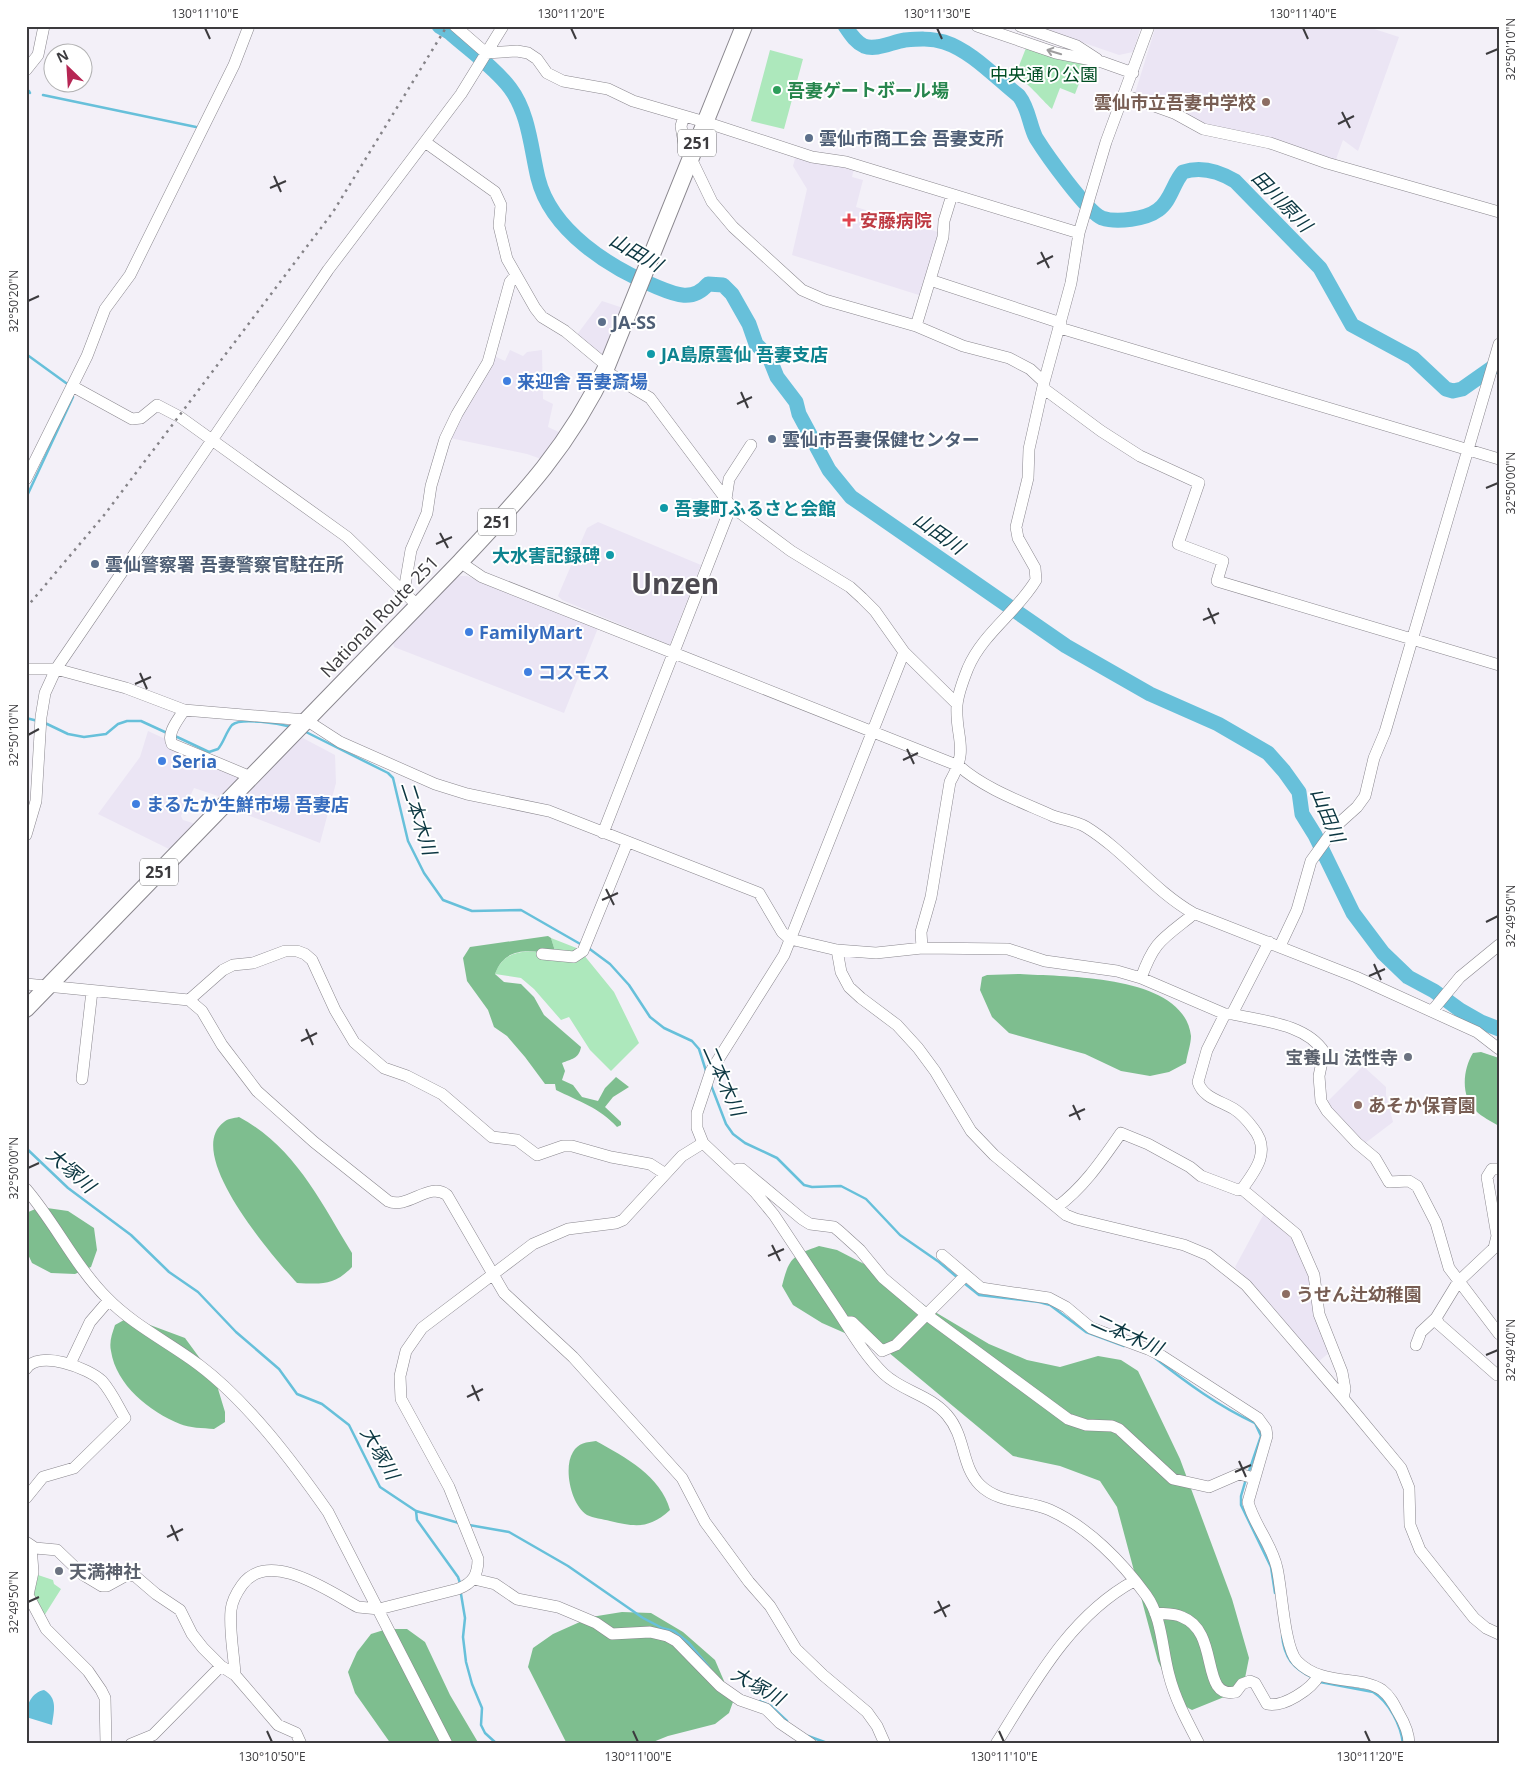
<svg xmlns="http://www.w3.org/2000/svg" width="1525" height="1770" font-family="'Open Sans','Noto Sans JP',sans-serif">
<style>
.built{fill:#ebe5f4}
.green{fill:#ade8bc}
.forest{fill:#7ebe8f}
.water{fill:#67c0da}
.lines{fill:none;stroke-linecap:round;stroke-linejoin:round}
.stream{stroke:#67c0da;stroke-width:2.5}
.river{stroke:#67c0da;stroke-width:15}
.minor-casing{stroke:#8a878e;stroke-width:12}
.highway-casing{stroke:#8a878e;stroke-width:18}
.minor{stroke:#fff;stroke-width:11}
.highway{stroke:#fff;stroke-width:16}
.rail{stroke:#858388;stroke-width:2.5;stroke-dasharray:2.5 5;stroke-linecap:butt}
.oneway{stroke:#9e9d9e}
.ticks{fill:none;stroke:#3c3b3e;stroke-width:2}
.leisure-dot{fill:#2e9e5b;stroke:#fff;stroke-width:2}
.education-dot{fill:#8d6e63;stroke:#fff;stroke-width:2}
.service-dot{fill:#5c6f8a;stroke:#fff;stroke-width:2}
.health-dot{fill:#e0444e;stroke:#fff;stroke-width:2}
.culture-dot{fill:#0f9aa8;stroke:#fff;stroke-width:2}
.shop-dot{fill:#3f7fe0;stroke:#fff;stroke-width:2}
.worship-dot{fill:#6b7280;stroke:#fff;stroke-width:2}
.labels{text-anchor:middle;dominant-baseline:central;stroke-width:4;stroke-linejoin:round;paint-order:stroke}
.shield{fill:#fff;stroke:#767678;stroke-width:1}
.shield-label{font-size:16px;font-weight:bold;fill:#3c3b3e}
.park-label{font-size:18px;fill:#004e24;stroke:#fff}
.leisure-label{font-size:18px;font-weight:bold;fill:#27864d;stroke:#fff;text-anchor:start}
.education-label{font-size:18px;font-weight:bold;fill:#785e54;stroke:#fff;text-anchor:start}
.service-label{font-size:18px;font-weight:bold;fill:#4e5e75;stroke:#fff;text-anchor:start}
.health-label{font-size:18px;font-weight:bold;fill:#be3a42;stroke:#fff;text-anchor:start}
.culture-label{font-size:18px;font-weight:bold;fill:#0d838f;stroke:#fff;text-anchor:start}
.shop-label{font-size:18px;font-weight:bold;fill:#366cbe;stroke:#fff;text-anchor:start}
.street-label{font-size:18px;fill:#3c3b3e;stroke:#fff}
.worship-label{font-size:18px;font-weight:bold;fill:#5b616d;stroke:#fff;text-anchor:end}
.water-label{font-size:19px;font-style:italic;fill:#0b3641;stroke:#fff}
.town-label{font-size:28px;font-weight:bold;fill:#4d4a51;stroke:#fff}
.neatline{fill:none;stroke:#3c3b3e;stroke-width:2}
.ticks-label{font-size:12px;text-anchor:middle;fill:#3c3b3e}
</style>
<rect width="100%" height="100%" fill="#f3f0f8"/>
<!-- built -->
<path class="built" d="M1035,26H1141L1133,52L1119,55Z
M1156,26H1365L1399,37L1358,151L1343,140L1335,162L1206,126L1135,93Z
M796,155L854,168L852,177L863,180L856,207L941,233L922,296L792,255L807,189L793,166Z
M602,301L623,308L604,356L576,336Z
M510,350L523,356L527,352L542,350L543,399L553,404L548,427L563,434L544,460L527,454L450,438L460,417L475,396L494,356L505,361Z
M598,522L701,565L670,645L562,600L558,596L587,528Z
M461,576H467L598,628L564,713L394,647L393,643L457,577Z
M148,731L245,776L224,798L194,788L181,816L183,820L196,824L171,850L98,814L140,757Z
M301,737L335,755L336,783L320,843L232,809Z
M1363,1066L1386,1087V1095L1393,1122L1364,1144L1326,1103Z
M1266,1210L1290,1231L1302,1262L1311,1274L1330,1352L1318,1362L1235,1267Z"/>
<!-- green -->
<path class="green" d="M1026,48L1086,65L1075,94L1060,88L1052,109C1041,99 1026,80 1015,76Z
M770,50L803,59L784,129L751,121Z
M551,938L579,949L614,992L639,1043L611,1071L590,1050L569,1017L561,1020L534,989L521,978L495,974C505,947 530,950 553,954L555,951Z
M38,1575L53,1580L54,1584L61,1589L44,1616L32,1590Z"/>
<!-- forest -->
<path class="forest" d="M548,936L551,938L555,951L553,954C530,950 505,946 495,974L504,982L521,984L534,997L544,1015L581,1047C579,1059 571,1059 562,1063L565,1071L562,1080L573,1085L582,1097L598,1101L605,1088L616,1077L629,1087L613,1097L605,1107L621,1122V1125L617,1127C600,1108 578,1101 556,1090L555,1084H545L525,1057L507,1036L494,1027L488,1010L467,981L463,958L470,947Z
M1020,974C1066,977 1184,974 1191,1036C1191,1044 1187,1055 1186,1063L1169,1072L1150,1076L1121,1071L1085,1054L1009,1033L992,1017L980,990L982,977L987,975Z
M1481,1052L1499,1058V1126C1491,1121 1482,1117 1476,1111C1460,1096 1463,1069 1473,1053Z
M239,1117C295,1147 320,1201 352,1253V1267C334,1286 321,1284 297,1283C274,1258 182,1153 224,1122C227,1119 234,1118 239,1117Z
M40,1207L68,1211L94,1228L97,1250L91,1267L75,1274L51,1273L32,1263L26,1250V1213Z
M819,1246L837,1250L868,1266L930,1309L989,1344L1027,1360L1060,1367L1098,1356L1121,1360L1138,1371L1180,1459L1232,1599L1249,1658L1244,1683L1234,1693L1192,1710L1177,1702L1158,1661L1117,1507L1100,1481L1060,1466L1013,1456L888,1352L822,1323L793,1305L782,1286C789,1259 791,1256 819,1246Z
M124,1320L142,1322L185,1338L215,1379L225,1412V1422L214,1429C203,1428 189,1428 180,1424C150,1412 116,1385 111,1351C109,1342 112,1334 115,1325Z
M596,1441C625,1457 661,1476 670,1510C649,1529 636,1527 610,1521C603,1519 593,1518 587,1515C571,1505 563,1468 573,1452C578,1443 587,1442 596,1441Z
M622,1612L651,1613L683,1632L715,1660L733,1702L729,1713L715,1724L668,1736L648,1744H567L528,1667L533,1648L553,1634L591,1617Z
M387,1629H407L425,1642L450,1695L479,1744H391L355,1693L348,1672L357,1652L371,1634Z"/>
<!-- water -->
<path class="water" d="M44,1690C58,1698 54,1711 52,1725L26,1717C26,1705 32,1692 44,1690Z"/>
<g class="lines">
<!-- stream -->
<path class="stream" d="M29,91L30,93
M43,95L196,127
M26,354L66,383
M26,498L73,397
M26,718L38,721
M45,723L68,734L84,737L106,734L118,724L127,721H141L167,733
M304,731L388,773L393,778L408,841L424,873L443,900L472,911L521,910L582,945
M175,736L209,752L218,749C224,742 226,732 232,725C241,717 280,724 292,727
M587,947L610,964L629,985L650,1017L664,1028L692,1041L699,1049L706,1071
M711,1085L726,1124L733,1134L745,1143L777,1158L804,1185L812,1187L841,1186L866,1199L900,1235L939,1262L958,1278
M26,1148L68,1188L131,1235L169,1272L198,1292L236,1332L279,1369L297,1394L322,1404L349,1425L380,1487L416,1511L459,1523
M964,1283L979,1295L1039,1302L1050,1305L1086,1332L1124,1346
M1155,1358C1187,1383 1218,1406 1255,1423L1261,1436L1248,1474
M1246,1479L1241,1496V1505L1271,1567L1275,1593
M416,1511L417,1520L458,1577L460,1583
M469,1525L509,1532L568,1566L643,1618L662,1628L674,1631L689,1643L709,1667
M461,1594L465,1618L463,1637L466,1662L472,1684L482,1708L481,1725L485,1733L497,1744
M1282,1635C1284,1658 1293,1668 1313,1678
M1320,1682L1373,1692C1389,1702 1401,1725 1403,1744
M760,1701L771,1706L787,1721
M808,1736L830,1744"/>
<!-- river -->
<path class="river" d="M439,26L449,32C469,50 494,67 510,88C529,113 531,149 538,178C551,231 610,268 657,287C676,295 693,302 708,284L723,285L732,294L749,324L756,344L769,357L777,377L796,402L799,414L829,470L851,497L1066,646L1150,694L1218,724L1268,753L1284,771L1299,792L1302,814L1315,835L1353,913L1383,953L1408,977L1434,991L1460,1010L1481,1022L1499,1029
M845,26C850,33 855,42 864,46C876,51 892,42 905,40C918,39 931,38 944,42C972,51 996,78 1019,96C1029,109 1029,124 1036,138C1046,154 1087,212 1102,218C1117,223 1146,219 1158,210C1171,201 1173,183 1183,172C1201,166 1220,172 1235,181L1320,268L1352,325L1413,358L1446,389L1453,391L1462,389L1499,363"/>
<defs>
<path id="minor" d="M455,26L486,53L517,51L528,53L537,59L547,73L563,81L608,89L633,101L705,122L812,157L846,162L1079,233
M977,26L1056,53L1102,62L1133,73
M1020,26L1077,46L1097,59
M26,70L38,55L44,26
M1124,95L1174,113L1203,129L1270,143L1327,163L1499,212
M684,116L681,126L684,144L712,202L733,227L802,290L825,300L916,326L963,346L1009,358L1030,369L1044,382
M425,142L495,192L501,205L499,226L507,259L535,308L542,317L565,331L607,366
M930,280L1061,323
M916,326L943,237L944,221L952,195
M1060,328L1499,459
M605,371L650,398L731,506L791,551L850,587L862,598L875,611L904,652L957,704
M72,386L132,419L141,418L157,405L180,417L347,537L417,605
M1043,388L1101,431L1140,456L1199,483L1178,544L1223,561L1217,581L1499,665
M26,479L87,356L105,309L130,275L234,65L249,26
M726,499L729,479L751,445
M460,562L482,577L959,766C985,789 1022,802 1053,816C1064,820 1076,821 1086,827C1125,851 1153,890 1193,913L1356,977L1477,1032L1499,1049
M404,591L411,550L427,513L431,486L445,439L457,414L488,362L510,282L515,276
M904,652L784,955L711,1071L697,1113V1128L703,1143L755,1192L774,1215C796,1248 817,1280 839,1313C852,1333 866,1357 884,1374C902,1391 930,1395 947,1415C966,1437 961,1466 980,1485C999,1504 1028,1500 1050,1510C1088,1527 1122,1562 1146,1595C1162,1617 1162,1649 1169,1675C1175,1699 1187,1721 1199,1744
M26,669H56L126,688L184,710L306,720L340,742L435,784L467,794L549,811L759,893L782,932L790,939L837,950L876,953L922,948L1008,949L1045,961L1117,971L1141,978L1225,1014H1232C1262,1021 1306,1024 1324,1052L1319,1076L1321,1101L1327,1111L1357,1143L1375,1158L1389,1182L1409,1181L1417,1186L1436,1223L1449,1268L1499,1334
M184,710C179,719 166,733 172,744L251,777
M603,833L731,506
M26,835L36,801L41,717L45,693L56,669L328,270L461,94L503,26
M1280,946L1297,910L1311,861L1337,825L1357,807L1365,796L1374,758L1385,732L1499,344
M922,948L921,932L931,897L950,782C970,747 955,739 957,705C958,694 964,678 968,668C983,633 1017,612 1036,580L1035,568L1018,538L1016,527L1028,478L1029,449L1044,382L1071,283L1079,233L1106,142L1149,26
M837,950L841,972L849,987L861,998L897,1025L918,1048L935,1071L971,1131L994,1155L1066,1215L1076,1219L1184,1245L1208,1255L1246,1285L1343,1398L1401,1468L1409,1488L1410,1525L1420,1550L1474,1618L1486,1628L1499,1634
M542,954L574,957L583,951L627,843
M1141,978C1154,942 1161,940 1190,917L1193,913
M26,984L189,1000L202,1011L222,1045L257,1091L314,1142L388,1201C408,1210 429,1181 447,1195L504,1293L573,1357L682,1478L705,1522L749,1582L770,1606L796,1649L823,1675L867,1712L877,1726L885,1744
M189,1000L223,970L233,965L253,963L285,951H297L305,954L312,960L335,1010L354,1042L384,1068L407,1076L442,1094L492,1137L517,1140L537,1155L563,1146H572L611,1157L650,1164L664,1173
M1432,1011L1460,977L1499,945
M1225,1014L1207,1050L1198,1082C1203,1098 1221,1101 1234,1109C1242,1114 1247,1120 1253,1128C1271,1150 1257,1169 1242,1189L1296,1234L1314,1275L1319,1314L1342,1372L1345,1389L1343,1398
M1232,1014L1269,942
M82,1079L92,991
M738,1169H742L802,1219L810,1224L834,1227L839,1231L860,1250L883,1278L927,1315L1068,1419L1086,1425L1112,1426L1119,1429L1173,1479L1209,1487L1239,1474L1254,1478
M1499,1169H1492L1487,1177L1497,1236L1494,1248L1458,1282L1436,1318L1439,1324L1497,1375L1499,1373
M26,1189C56,1224 75,1266 107,1298C133,1325 170,1343 199,1365C248,1402 293,1462 328,1512L447,1744
M1057,1207C1084,1187 1102,1160 1121,1133L1148,1144L1190,1167L1201,1176L1238,1190L1242,1189
M942,1255L981,1288L1049,1298L1066,1307L1091,1328L1148,1349L1162,1356L1258,1418L1266,1429L1267,1436L1248,1502C1254,1525 1272,1544 1277,1568C1282,1589 1284,1647 1297,1661C1322,1687 1361,1675 1382,1690C1390,1696 1394,1704 1398,1712C1404,1722 1409,1732 1409,1744
M847,1322H852L882,1351L896,1345L965,1276
M1416,1345L1421,1332L1436,1318
M70,1364L90,1322L109,1300
M26,1369C38,1349 89,1368 102,1381C111,1391 118,1406 125,1418L74,1468L43,1477L26,1498
M26,1542L35,1548L57,1550L82,1574L102,1586H107L127,1575L135,1576L156,1594L180,1610L192,1634L203,1648L221,1666L235,1675L278,1725L296,1733L301,1744
M31,1546L33,1572L28,1595L46,1629L88,1671L101,1690L105,1698L106,1744
M474,1579L495,1584L517,1599L558,1607L596,1623L612,1634L650,1632L667,1636L676,1641L720,1686L740,1700L766,1709L780,1723L811,1744
M1155,1613C1164,1614 1174,1613 1182,1617C1221,1632 1199,1700 1236,1692L1242,1684L1250,1681L1255,1683L1267,1704C1283,1708 1312,1689 1319,1675
M235,1675C234,1654 229,1631 231,1610C232,1601 237,1592 242,1585C269,1548 330,1592 358,1607L379,1609L458,1589C473,1583 478,1575 478,1559L449,1487L401,1399L400,1376L406,1351L422,1328L533,1244L568,1229L616,1223L623,1220L682,1156L703,1143
M131,1744L153,1735L221,1666
M996,1744C1034,1683 1070,1616 1134,1581"/>
<path id="highway" d="M26,1009L460,562C521,497 569,447 607,366L744,26"/>
</defs>
<!-- minor casing -->
<use href="#minor" class="minor-casing"/>
<!-- highway casing -->
<use href="#highway" class="highway-casing"/>
<!-- minor -->
<use href="#minor" class="minor"/>
<!-- highway -->
<use href="#highway" class="highway"/>
<!-- rail -->
<path class="rail" d="M26,608L105,514L333,212L447,26"/>
</g>
<!-- one-way arrows -->
<defs><path id="oneway-shaft" d="M-6 0H5M1.5-3L5.5 0L1.5 3" fill="none" stroke-width="1.6" stroke-linecap="round" stroke-linejoin="round" transform="scale(1.25)"/></defs>
<use class="oneway" href="#oneway-shaft" transform="translate(1054 52) rotate(-163)"/>
<!-- ticks -->
<path class="ticks" d="M205,28L210,39M571,28L576,39M937,28L942,39M1303,28L1308,39M1486,54L1498,49M1342,112L1350,128M1338,124L1354,116M274,176L281,192M270,188L286,181M1041,252L1049,268M1037,264L1053,256M28,301L39,296M741,392L748,408M737,404L752,397M1486,488L1498,483M440,533L448,548M436,544L452,537M1208,608L1215,624M1203,620L1219,613M140,673L147,689M135,684L151,677M28,735L39,729M907,749L914,764M903,760L918,753M606,889L614,905M602,900L618,893M1486,922L1498,916M1374,964L1381,980M1369,976L1385,969M306,1029L313,1045M301,1041L317,1033M1073,1105L1080,1120M1069,1116L1085,1109M28,1168L39,1163M772,1245L780,1261M768,1256L784,1249M1486,1355L1498,1350M472,1385L479,1401M467,1397L483,1389M1239,1461L1246,1477M1235,1472L1251,1465M171,1525L178,1541M167,1537L183,1529M938,1601L946,1617M28,1602L39,1597M934,1613L950,1605M267,1731L272,1742M633,1731L638,1742M999,1731L1004,1742M1365,1731L1370,1742"/>
<!-- markers -->
<circle class="leisure-dot" cx="777" cy="90" r="5"/>
<g class="education-dot">
<circle cx="1266" cy="102" r="5"/>
<circle cx="1358" cy="1105" r="5"/>
<circle cx="1286" cy="1294" r="5"/>
</g>
<g class="service-dot">
<circle cx="809" cy="138" r="5"/>
<circle cx="602" cy="322" r="5"/>
<circle cx="772" cy="439" r="5"/>
<circle cx="95" cy="564" r="5"/>
</g>
<path class="health-dot" d="M846.5 212.5h5v5h5v5h-5v5h-5v-5h-5v-5h5z"/>
<g class="culture-dot">
<circle cx="651" cy="354" r="5"/>
<circle cx="664" cy="508" r="5"/>
<circle cx="610" cy="555" r="5"/>
</g>
<g class="shop-dot">
<circle cx="507" cy="381" r="5"/>
<circle cx="469" cy="632" r="5"/>
<circle cx="528" cy="672" r="5"/>
<circle cx="162" cy="761" r="5"/>
<circle cx="136" cy="804" r="5"/>
</g>
<g class="worship-dot">
<circle cx="1408" cy="1057" r="5"/>
<circle cx="59" cy="1571" r="5"/>
</g>
<g class="labels">
<!-- shield labels -->
<g class="shield">
<rect x="678" y="129.5" width="38" height="27" rx="4"/>
<rect x="478" y="508.5" width="38" height="27" rx="4"/>
<rect x="140" y="858.5" width="38" height="27" rx="4"/>
</g>
<g class="shield-label">
<text x="697" y="143">251</text>
<text x="497" y="522">251</text>
<text x="159" y="872">251</text>
</g>
<!-- park labels -->
<g class="park-label">
<text x="1044" y="74">中央通り公園</text>
</g>
<!-- leisure labels -->
<g class="leisure-label">
<text x="787" y="90">吾妻ゲートボール場</text>
</g>
<!-- education labels -->
<g class="education-label">
<text x="1256" y="102" text-anchor="end">雲仙市立吾妻中学校</text>
<text x="1368" y="1105">あそか保育園</text>
<text x="1296" y="1294">うせん辻幼稚園</text>
</g>
<!-- service labels -->
<g class="service-label">
<text x="819" y="138">雲仙市商工会 吾妻支所</text>
<text x="612" y="322">JA-SS</text>
<text x="782" y="439">雲仙市吾妻保健センター</text>
<text x="105" y="564">雲仙警察署 吾妻警察官駐在所</text>
</g>
<!-- health labels -->
<g class="health-label">
<text x="860" y="220">安藤病院</text>
</g>
<!-- culture labels -->
<g class="culture-label">
<text x="661" y="354">JA島原雲仙 吾妻支店</text>
<text x="674" y="508">吾妻町ふるさと会館</text>
<text x="600" y="555" text-anchor="end">大水害記録碑</text>
</g>
<!-- shop labels -->
<g class="shop-label">
<text x="517" y="381">来迎舎 吾妻斎場</text>
<text x="479" y="632">FamilyMart</text>
<text x="538" y="672">コスモス</text>
<text x="172" y="761">Seria</text>
<text x="146" y="804">まるたか生鮮市場 吾妻店</text>
</g>
<!-- street labels -->
<g class="street-label">
<text transform="translate(379 616) rotate(-46)">National Route 251</text>
</g>
<!-- worship labels -->
<g class="worship-label">
<text x="1398" y="1057">宝養山 法性寺</text>
<text x="69" y="1571" text-anchor="start">天満神社</text>
</g>
<!-- water labels -->
<g class="water-label">
<text transform="translate(1282 201) rotate(46)">田川原川</text>
<text transform="translate(636 252) rotate(30)">山田川</text>
<text transform="translate(939 533) rotate(35)">山田川</text>
<text transform="translate(1328 815) rotate(67)">山田川</text>
<text transform="translate(419 818) rotate(72)">二本木川</text>
<text transform="translate(724 1080) rotate(66)">二本木川</text>
<text transform="translate(71 1170) rotate(41)">大塚川</text>
<text transform="translate(1127 1334) rotate(24)">二本木川</text>
<text transform="translate(380 1453) rotate(60)">大塚川</text>
<text transform="translate(758 1686) rotate(30)">大塚川</text>
</g>
<!-- town labels -->
<g class="town-label">
<text x="675" y="583">Unzen</text>
</g>
</g>
<!-- border -->
<rect width="1525" height="1770" fill="none" stroke="#ffffff" stroke-width="55"/>
<!-- north arrow -->
<g transform="translate(68 68) rotate(335)"><circle r="24" fill="#ffffff" stroke="#b1b1b2"/>
<path d="M0-4L9 19L0 12L-9 19Z" fill="#b62654"/>
<text y="-8" font-size="14" font-weight="bold" text-anchor="middle" fill="#3c3b3e">N</text>
</g>
<rect x="28" y="28" width="1470" height="1714" class="neatline"/>
<g class="ticks-label">
<text x="205" y="18">130°11'10"E</text>
<text x="571" y="18">130°11'20"E</text>
<text x="937" y="18">130°11'30"E</text>
<text x="1303" y="18">130°11'40"E</text>
<text transform="translate(1511 49) rotate(-90)" y="4">32°50'10"N</text>
<text transform="translate(14 301) rotate(-90)" y="4">32°50'20"N</text>
<text transform="translate(1511 483) rotate(-90)" y="4">32°50'00"N</text>
<text transform="translate(14 735) rotate(-90)" y="4">32°50'10"N</text>
<text transform="translate(1511 916) rotate(-90)" y="4">32°49'50"N</text>
<text transform="translate(14 1168) rotate(-90)" y="4">32°50'00"N</text>
<text transform="translate(1511 1350) rotate(-90)" y="4">32°49'40"N</text>
<text transform="translate(14 1602) rotate(-90)" y="4">32°49'50"N</text>
<text x="272" y="1761">130°10'50"E</text>
<text x="638" y="1761">130°11'00"E</text>
<text x="1004" y="1761">130°11'10"E</text>
<text x="1370" y="1761">130°11'20"E</text>
</g>
</svg>
